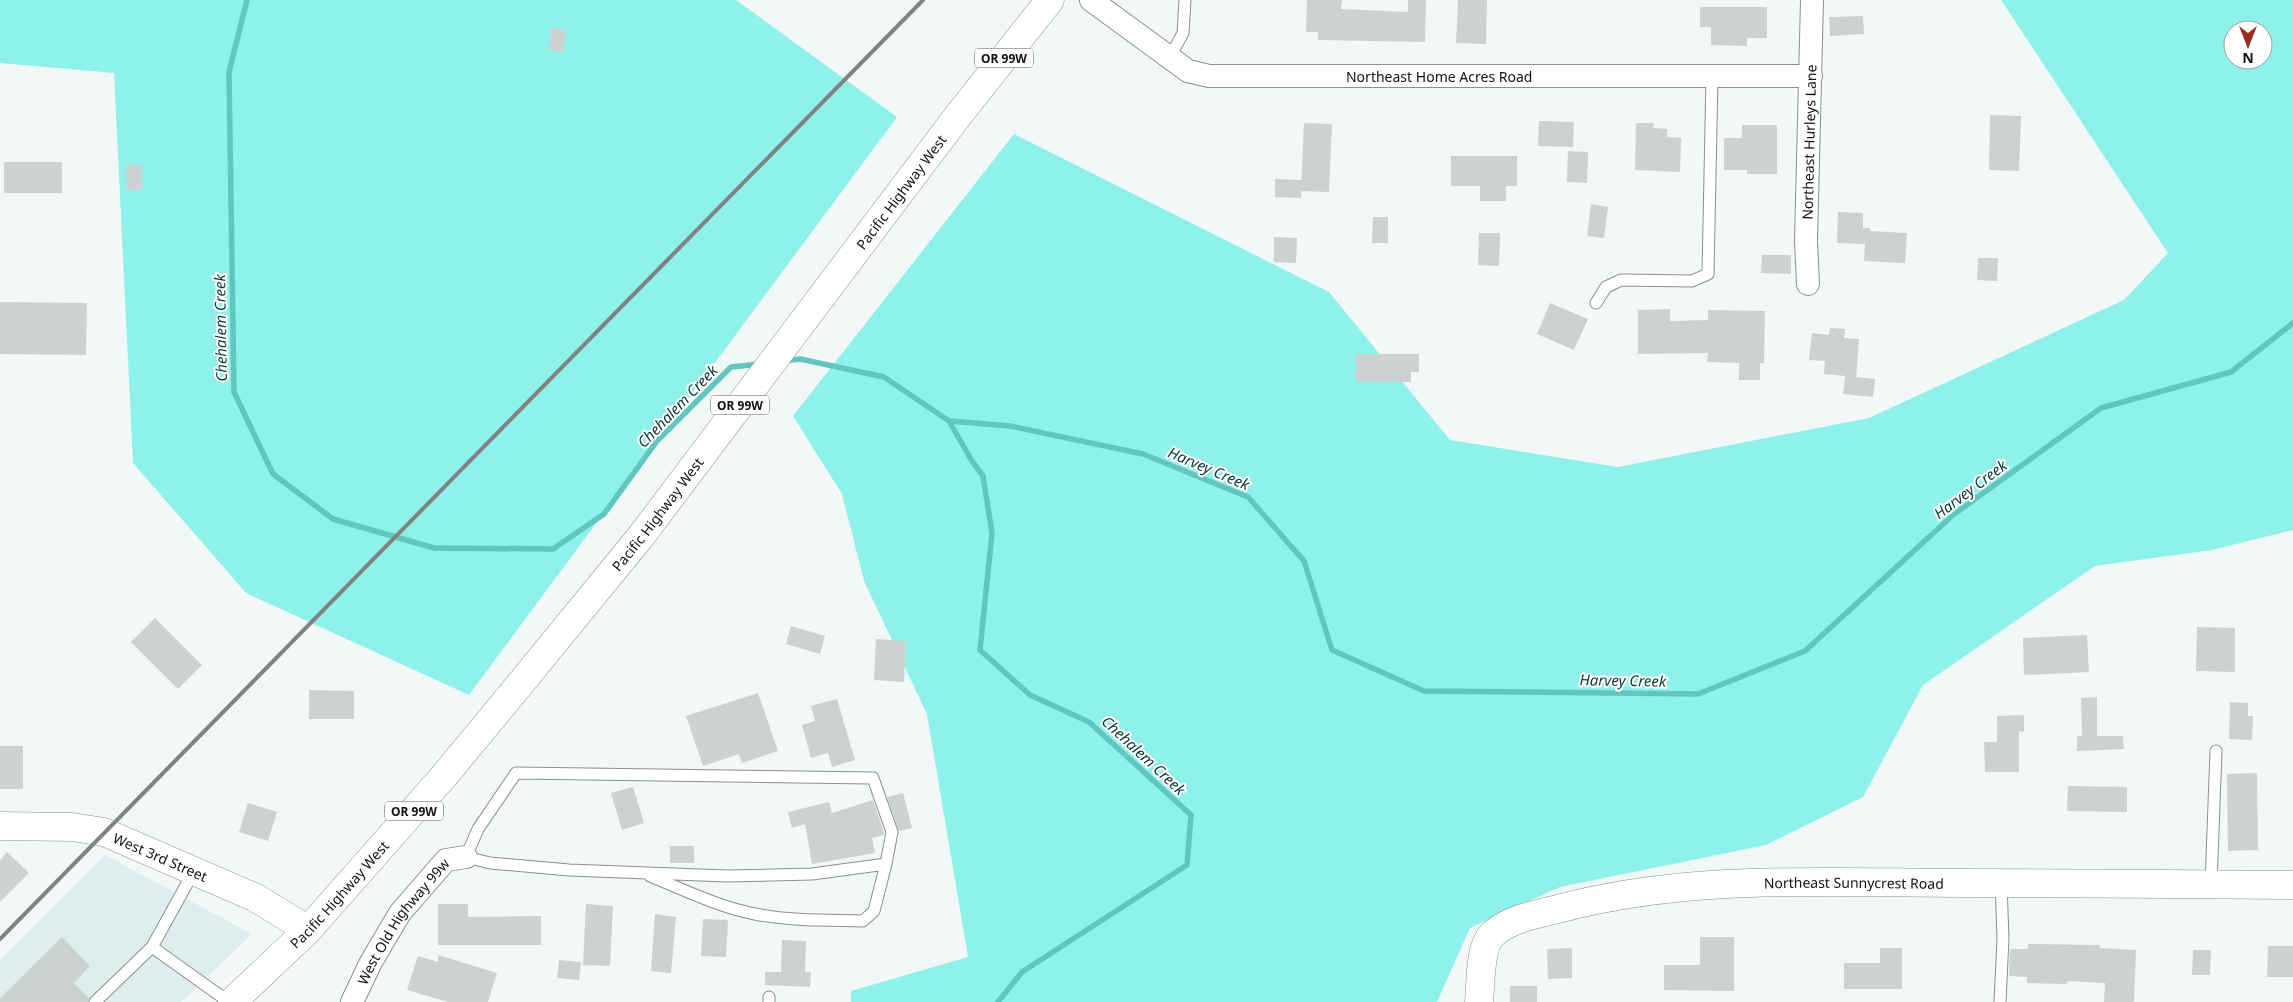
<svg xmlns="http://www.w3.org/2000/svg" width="2293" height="1002" font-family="'Noto Sans',sans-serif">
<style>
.built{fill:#deeeec}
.green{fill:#8ef2ea;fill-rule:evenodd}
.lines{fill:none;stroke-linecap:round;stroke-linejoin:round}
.stream{stroke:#61c6be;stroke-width:5.5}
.building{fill:#ccd2d1}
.lane-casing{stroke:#8a908f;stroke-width:13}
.street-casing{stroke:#8a908f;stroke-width:24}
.secondary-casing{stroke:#8a908f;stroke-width:29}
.primary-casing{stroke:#8a908f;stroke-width:29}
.lane{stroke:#fff;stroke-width:11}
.street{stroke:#fff;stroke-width:22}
.secondary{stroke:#fff;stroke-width:28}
.primary{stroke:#fff;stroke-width:28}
.rail{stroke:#7f8383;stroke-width:4}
.labels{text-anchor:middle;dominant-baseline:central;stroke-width:4;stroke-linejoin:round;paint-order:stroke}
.shield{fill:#fff;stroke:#585959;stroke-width:1}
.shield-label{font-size:12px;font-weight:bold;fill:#101212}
.street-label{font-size:14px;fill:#101212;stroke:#fff}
.water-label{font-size:15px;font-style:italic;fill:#073936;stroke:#fff}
</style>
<rect width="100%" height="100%" fill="#f1f8f7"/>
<!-- built -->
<path class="built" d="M105,855L252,934L181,1002H0V960Z"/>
<!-- green -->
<path class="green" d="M0,0H736L897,117L469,695L246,593L133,463L114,73L0,63Z
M2001,0H2293V530L2212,550L2095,566L1923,685L1863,797L1766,845L1560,887L1470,928L1437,1002H851V991L968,957L927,714L864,581L842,494L793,416L1014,134L1329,292L1450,440L1618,467L1869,418L2124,300L2168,253ZM2233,30H2263V60H2233Z"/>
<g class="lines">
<!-- stream -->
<path class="stream" d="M247,0L229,72L234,392L273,474L333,519L434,548L553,549L604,514L657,441L731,367L760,364
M784,361L800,359L884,377L949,421L972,461L983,476L992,533L980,650L1030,695L1089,722L1191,815L1187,865L1022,972L998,1002
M949,421L1010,426L1143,454L1248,497L1304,561L1332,650L1424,691L1698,694L1805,651L1953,515L2101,408L2231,372L2293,323"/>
</g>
<!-- building -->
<path class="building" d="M1307,0H1342L1341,9L1408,12V0H1426L1425,42L1318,40V32H1306Z
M1458,0H1487L1486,44L1456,43Z
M1700,7H1767V38H1747V46L1711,45V27H1700Z
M1863,16L1864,34L1830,36L1829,17Z
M551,28L566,30L563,52L549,50Z
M1990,115L2021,116L2019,171L1989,170Z
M1539,121L1574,122L1573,147L1538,146Z
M1304,123L1332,124L1329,192L1301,191Z
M1636,123H1654L1653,128L1667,129V137L1681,138L1680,172L1635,170Z
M1742,125H1777V174H1747V170H1724V138H1742Z
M1568,151L1588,152L1587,183L1567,182Z
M1451,156H1517V186H1506V201H1480V186H1451Z
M4,162H62V193H4Z
M126,165H142V190H126Z
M1275,179L1302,180L1301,198L1275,197Z
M1591,204L1608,207L1604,238L1587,236Z
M1838,212L1863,213V228H1870V231L1907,233L1905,263L1864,261L1865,244L1837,243Z
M1373,217H1388V243H1372Z
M1479,233H1500L1499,266L1478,265Z
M1274,237L1297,238L1296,263L1274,262Z
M1762,255H1791V274L1761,273Z
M1978,258H1998L1997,281L1977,280Z
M0,302L87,303L86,355L0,354Z
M1550,303L1588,319L1574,350L1537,334Z
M1670,309V321L1708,320V310L1765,311L1764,363H1760V380H1739V363L1707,362L1708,353L1638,354V310Z
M1830,328L1845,329L1844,338L1859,339L1856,377L1875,379L1873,397L1843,394L1845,376L1824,374L1825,361L1809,360L1812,333L1829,335Z
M1356,354H1419V372H1411V382H1356Z
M155,618L202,665L178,689L131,642Z
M791,626L825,636L820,654L786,644Z
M2197,627L2235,628V672L2196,671Z
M2087,635L2089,672L2024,675L2023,638Z
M876,639L906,641L904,682L874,680Z
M309,690L354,691V719H309Z
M758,693L778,751L742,763L739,754L703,766L686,716Z
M2097,697V736H2123L2124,749L2077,751V736H2082L2081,698Z
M837,699L855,760L832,767L828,753L811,758L802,725L815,721L811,706Z
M2230,702L2248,703V716H2253L2252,740L2229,739Z
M2024,715V731L2019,732V772H1985L1984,742H1997V716Z
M0,746H23V789H0Z
M2257,773L2258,850L2228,851L2227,774Z
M2068,786L2127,787V812L2067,811Z
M633,787L644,823L622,830L611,793Z
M903,793L912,828L899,831L887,797Z
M873,800L884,833V835L872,838L875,853L812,864L805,824L792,828L788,812L829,802L832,813Z
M248,803L277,812L268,841L239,832Z
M670,846H694V863H670Z
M7,852L29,873L0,902V860Z
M438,904H468V917L541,916V945H438Z
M586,904L613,906L610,966L583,965Z
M655,914L676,917L671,973L651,971Z
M703,919L728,920L726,957L701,956Z
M62,937L90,966L74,983L89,998L88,1002H0V998Z
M1700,937H1734V991L1664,990V965H1700Z
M782,940L806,941L805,972H811L810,987L765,985V972H781Z
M2028,944L2100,945L2099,948L2136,950L2134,1002H2104L2105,983L2067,981V984L2027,983V977L2009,976L2010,949H2028Z
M2268,946H2293V977H2267Z
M1572,948V978L1548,979L1547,949Z
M1880,948H1902V989H1844V963H1880Z
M2193,950H2211L2210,975H2192Z
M438,955L497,973L488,1002H448L407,990L418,956L438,962Z
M559,960L581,962L579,980L557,978Z
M1510,986H1537V1002H1510Z"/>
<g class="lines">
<defs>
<path id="lane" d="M1170,57L1183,33L1185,0
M1596,303L1606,287L1621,280L1692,281L1708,274L1712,76
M516,773L873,778L892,832L886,864L812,874L727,876L569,870L490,863L466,857L478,829Z
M650,876C684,890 719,907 755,914C791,921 827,920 863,921L874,911L886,864
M2211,884L2216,751
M152,947L229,1002
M95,1002L152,947L194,871
M769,1002V997
M2000,1002L2003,939L2001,883"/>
<g id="street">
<path id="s1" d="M1091,0L1188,71L1209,76H1811"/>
<path id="s2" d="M1808,284L1806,241L1812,0"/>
<path id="s3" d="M352,1002L371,962L400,913L446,860L466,857"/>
</g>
<g id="secondary">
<path id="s4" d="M0,826L72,827L104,832L256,898L308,930"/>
<path id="s5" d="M1479,1002C1481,984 1479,946 1493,934C1510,919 1536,914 1558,909C1691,873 1834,883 1971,883C2078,883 2186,884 2293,885"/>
</g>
<g id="primary">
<path id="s6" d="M232,1002L308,930L444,776L516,689L642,535L957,117L1050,0"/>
</g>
</defs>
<!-- lane casing -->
<use href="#lane" class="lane-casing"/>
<!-- street casing -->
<use href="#street" class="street-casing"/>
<!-- secondary casing -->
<use href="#secondary" class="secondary-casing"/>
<!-- primary casing -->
<use href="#primary" class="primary-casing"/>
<!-- lane -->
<use href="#lane" class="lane"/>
<!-- street -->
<use href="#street" class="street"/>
<!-- secondary -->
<use href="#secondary" class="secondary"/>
<!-- primary -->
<use href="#primary" class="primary"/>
<!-- rail -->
<path class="rail" d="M0,939L923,0"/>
</g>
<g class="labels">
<!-- shield labels -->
<g class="shield">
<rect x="975" y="48.5" width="58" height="19" rx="4"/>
<rect x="711" y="395.5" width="58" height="19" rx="4"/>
<rect x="385" y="801.5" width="58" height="19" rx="4"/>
</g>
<g class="shield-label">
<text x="1004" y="58">OR 99W</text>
<text x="740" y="405">OR 99W</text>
<text x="414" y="811">OR 99W</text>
</g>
<!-- street labels -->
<g class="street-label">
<text stroke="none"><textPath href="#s1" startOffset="372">Northeast Home Acres Road</textPath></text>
<text stroke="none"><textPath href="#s2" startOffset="142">Northeast Hurleys Lane</textPath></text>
<text stroke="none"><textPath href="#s6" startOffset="1052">Pacific Highway West</textPath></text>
<text stroke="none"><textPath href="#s6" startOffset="648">Pacific Highway West</textPath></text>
<text stroke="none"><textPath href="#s4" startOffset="166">West 3rd Street</textPath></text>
<text stroke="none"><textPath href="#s5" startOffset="439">Northeast Sunnycrest Road</textPath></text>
<text stroke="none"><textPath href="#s6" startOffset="152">Pacific Highway West</textPath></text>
<text stroke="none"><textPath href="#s3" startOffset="96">West Old Highway 99w</textPath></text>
</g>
<!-- water labels -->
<g class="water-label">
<text transform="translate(220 328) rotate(-91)">Chehalem Creek</text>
<text transform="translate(677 406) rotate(-46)">Chehalem Creek</text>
<text transform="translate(1209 468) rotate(23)">Harvey Creek</text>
<text transform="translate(1970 489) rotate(-37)">Harvey Creek</text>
<text transform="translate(1623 680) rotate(1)">Harvey Creek</text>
<text transform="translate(1144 755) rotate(43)">Chehalem Creek</text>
</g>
</g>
<!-- north arrow -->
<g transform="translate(2248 45) rotate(180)"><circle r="24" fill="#ffffff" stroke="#9fa0a0"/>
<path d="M0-4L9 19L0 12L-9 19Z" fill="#982e1d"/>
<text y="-8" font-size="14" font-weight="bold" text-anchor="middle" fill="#101212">N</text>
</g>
</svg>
